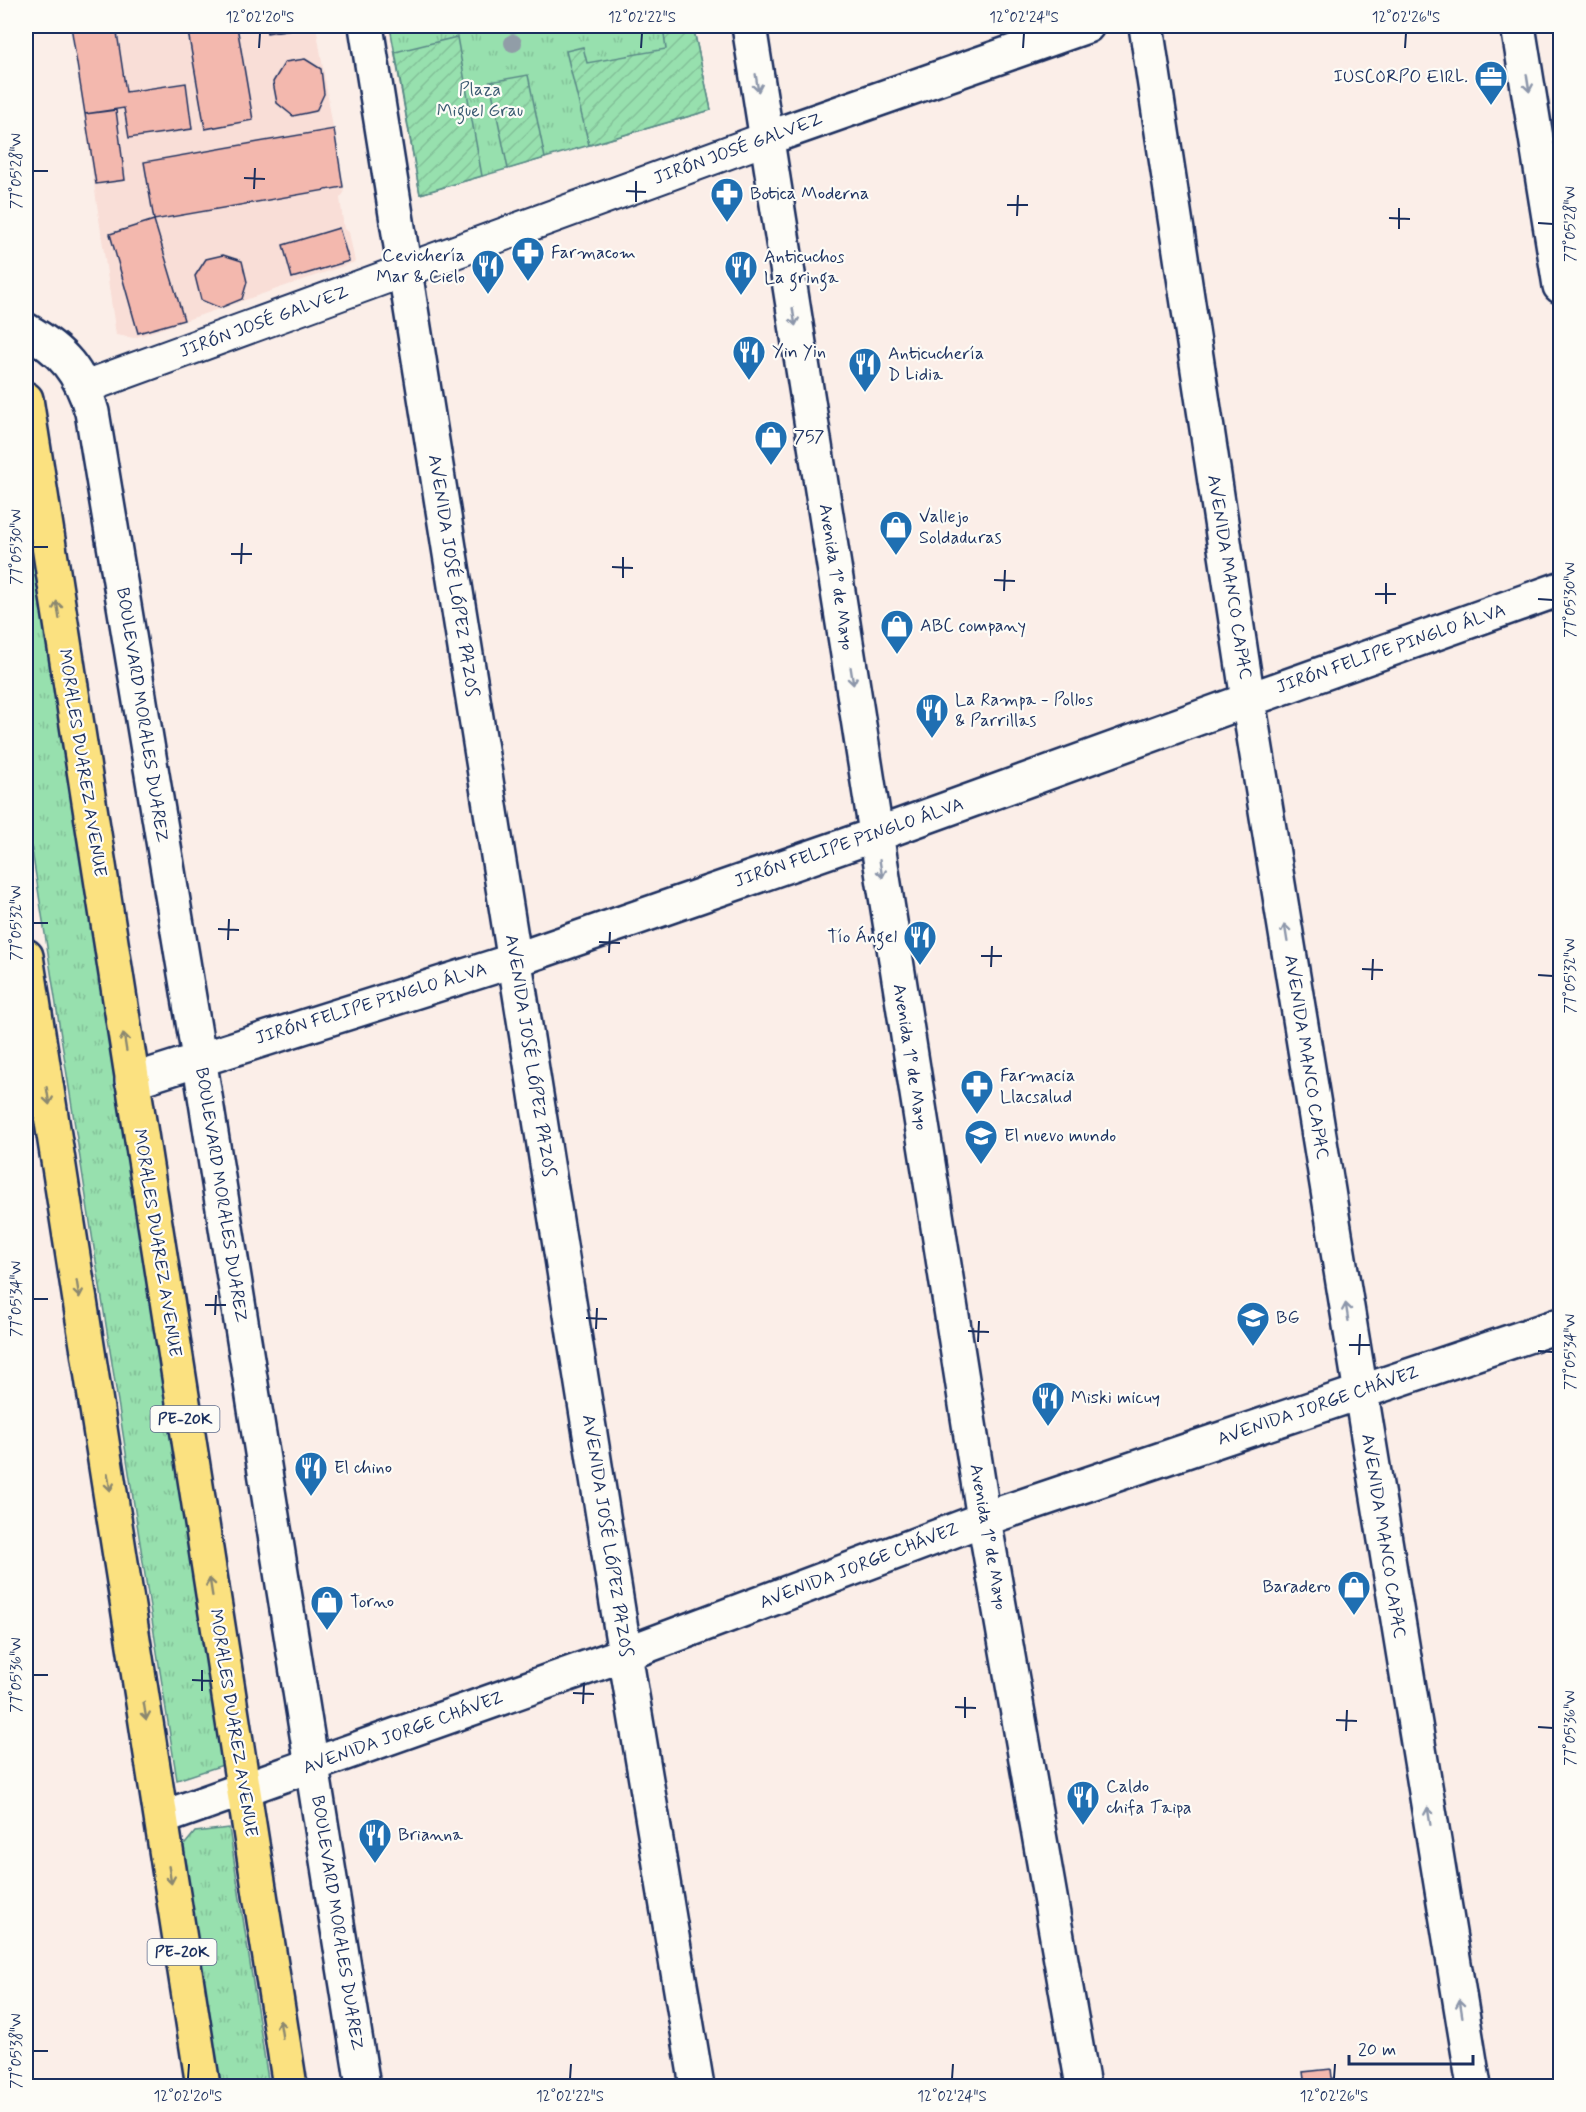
<svg xmlns="http://www.w3.org/2000/svg" width="1586" height="2112" font-family="Mynerve,sans-serif">
<style>
.built{fill:#f9ded7}
.grass{fill:url(#grass-tufts);stroke:#598886;stroke-width:1.5}
.garden{fill:url(#garden-furrows);stroke:#598886;stroke-width:1.5}
.building{fill:#f3b8ae;stroke:#1b2f5e;stroke-width:1.5}
.lines{fill:none;stroke-linecap:round;stroke-linejoin:round}
.pedestrian-casing{stroke:#1b2f5e;stroke-width:36}
.minor-casing{stroke:#1b2f5e;stroke-width:38}
.tertiary-casing{stroke:#1b2f5e;stroke-width:38}
.trunk-casing{stroke:#1b2f5e;stroke-width:38}
.pedestrian{stroke:#fdfcf7;stroke-width:32}
.minor{stroke:#fdfcf7;stroke-width:33}
.tertiary{stroke:#fdfcf7;stroke-width:33}
.trunk{stroke:#fbe180;stroke-width:33}
.tree{fill:#919da7}
.oneway{stroke:#8c96aa}
.oneway2{stroke:#8b886f}
.ticks{fill:none;stroke:#1b2f5e;stroke-width:2}
.labels{text-anchor:middle;dominant-baseline:central;stroke-width:4.5;stroke-linejoin:round;paint-order:stroke}
.shield{fill:#fdfcf7;stroke:#5f6c8c;stroke-width:1.5}
.shield-label{font-size:16px;font-weight:bold;fill:#1b2f5e}
.poi-label{font-size:18px;fill:#1b2f5e;stroke:#fdfcf7;text-anchor:start}
.park-label{font-size:18px;fill:#3a5b72;stroke:#fdfcf7}
.street-label{font-size:18px;fill:#1b2f5e;stroke:#fdfcf7}
.neatline{fill:none;stroke:#1b2f5e;stroke-width:2}
.ticks-label{font-size:15px;text-anchor:middle;fill:#1b2f5e}
</style>
<defs>
<pattern id="grass-tufts" width="24" height="20" patternUnits="userSpaceOnUse" patternTransform="scale(1.5)"><rect width="24" height="20" fill="#97e0ae"/><path d="M3 7l-1-3M5 7V3M7 7l1-3M15 17l-1-3M17 17v-4M19 17l1-3" fill="none" stroke="#82c098"/></pattern>
<pattern id="garden-furrows" width="10" height="10" patternUnits="userSpaceOnUse" patternTransform="scale(1.5)"><rect width="10" height="10" fill="#97e0ae"/><path d="M-1 1l2-2M0 10L10 0M9 11l2-2" fill="none" stroke="#82c098"/></pattern>
</defs>
<rect width="100%" height="100%" fill="#fbeee8"/>
<filter id="ink" filterUnits="userSpaceOnUse"><feTurbulence type="fractalNoise" baseFrequency=".0167" numOctaves="2"/><feDisplacementMap in="SourceGraphic" scale="12" xChannelSelector="R" yChannelSelector="G"/><feConvolveMatrix kernelMatrix="1 2 1 2 8 2 1 2 1" color-interpolation-filters="sRGB"/></filter>
<g filter="url(#ink)">
<!-- built -->
<path class="built" d="M71,26H316L344,193L340,198L344,229L349,232L355,262L134,338L116,335Z"/>
<!-- grass -->
<path class="grass" d="M398,26H693L711,110L420,194L390,27Z
M26,498L223,1765L177,1780L26,812Z
M229,1828L269,2086H220L181,1849L195,1832Z"/>
<!-- garden -->
<path class="garden" d="M663,26H693L711,110L589,145L566,51L583,47L587,63L666,49Z
M457,37L482,176L420,194L395,52Z
M528,75L545,158L508,169L490,82Z"/>
<!-- building -->
<path class="building" d="M71,26H116L126,92L186,83L192,129L129,138L124,108L85,114Z
M187,26H237L253,120L205,129Z
M265,26H292L293,29L267,33Z
M305,59L321,69L324,94L316,111L293,116L277,103L273,82L285,62Z
M116,110L125,180L96,184L85,114Z
M334,129L343,187L154,220L144,162Z
M154,220L184,320L138,333L110,234Z
M339,228L349,261L292,278L283,245Z
M223,255L242,261L247,282L242,299L220,308L201,300L195,276L206,259Z
M1331,2069L1333,2086H1305L1303,2072Z"/>
<g class="lines">
<defs>
<path id="pedestrian" d="M85,387L765,139"/>
<path id="minor" d="M366,26L625,1654L697,2086
M749,26L984,1519L1083,2086
M1146,26L1248,700L1474,2086
M1518,26L1560,286
M765,139L1087,26
M26,330C63,351 80,371 92,412L199,1058L363,2086
M132,1081L515,960L875,835L1248,700L1560,589"/>
<path id="tertiary" d="M162,1818L625,1654L984,1519L1560,1325"/>
<path id="trunk" d="M26,399L290,2086
M26,956L203,2086"/>
</defs>
<!-- pedestrian casing -->
<use href="#pedestrian" class="pedestrian-casing"/>
<!-- minor casing -->
<use href="#minor" class="minor-casing"/>
<!-- tertiary casing -->
<use href="#tertiary" class="tertiary-casing"/>
<!-- trunk casing -->
<use href="#trunk" class="trunk-casing"/>
<!-- pedestrian -->
<use href="#pedestrian" class="pedestrian"/>
<!-- minor -->
<use href="#minor" class="minor"/>
<!-- tertiary -->
<use href="#tertiary" class="tertiary"/>
<!-- trunk -->
<use href="#trunk" class="trunk"/>
</g>
<!-- trees -->
<circle class="tree" cx="513" cy="43" r="9"/>
<!-- one-way arrows -->
<defs><path id="oneway-shaft" d="M-6 0H5M1.5-3L5.5 0L1.5 3" fill="none" stroke-width="1.6" stroke-linecap="round" stroke-linejoin="round" transform="scale(1.5)"/></defs>
<g class="oneway">
<use href="#oneway-shaft" transform="translate(757 83) rotate(81)"/>
<use href="#oneway-shaft" transform="translate(1528 83) rotate(81)"/>
<use href="#oneway-shaft" transform="translate(794 317) rotate(81)"/>
<use href="#oneway-shaft" transform="translate(852 676) rotate(81)"/>
<use href="#oneway-shaft" transform="translate(881 869) rotate(81)"/>
<use href="#oneway-shaft" transform="translate(1286 933) rotate(-99)"/>
<use href="#oneway-shaft" transform="translate(1347 1312) rotate(-99)"/>
<use href="#oneway-shaft" transform="translate(1429 1816) rotate(-99)"/>
<use href="#oneway-shaft" transform="translate(1461 2008) rotate(-99)"/>
</g>
<g class="oneway2">
<use href="#oneway-shaft" transform="translate(58 610) rotate(-99)"/>
<use href="#oneway-shaft" transform="translate(125 1042) rotate(-99)"/>
<use href="#oneway-shaft" transform="translate(48 1096) rotate(81)"/>
<use href="#oneway-shaft" transform="translate(78 1289) rotate(81)"/>
<use href="#oneway-shaft" transform="translate(109 1482) rotate(81)"/>
<use href="#oneway-shaft" transform="translate(211 1587) rotate(-99)"/>
<use href="#oneway-shaft" transform="translate(145 1711) rotate(81)"/>
<use href="#oneway-shaft" transform="translate(170 1875) rotate(81)"/>
<use href="#oneway-shaft" transform="translate(281 2029) rotate(-99)"/>
</g>
</g>
<!-- ticks -->
<path class="ticks" d="M259,48L260,33M641,48L642,33M1023,48L1024,33M1405,48L1406,33M33,171H48M244,178L265,179M254,189L255,168M626,191L646,192M636,202V181M1007,205H1028M1017,216L1018,195M1389,218L1410,219M1538,223L1553,224M1399,229V208M33,547H48M231,554H252M241,564L242,543M612,567L633,568M623,578V557M994,580L1015,581M1004,591L1005,570M1375,594H1396M1538,599L1553,600M1386,604V583M33,923H48M218,929L239,930M228,940L229,919M599,942L620,943M609,953L610,932M981,956H1002M991,967L992,946M1362,969L1383,970M1538,975L1553,976M1372,980L1373,959M33,1299H48M205,1305H226M215,1315L216,1295M586,1318L607,1319M596,1329L597,1308M968,1331L989,1332M978,1342L979,1321M1349,1345H1370M1538,1351L1553,1352M1359,1355L1360,1334M33,1675H48M192,1680L213,1681M202,1691V1670M573,1693L594,1694M583,1704L584,1683M955,1707L976,1708M965,1718V1697M1336,1720L1357,1721M1538,1727L1553,1728M1346,1731L1347,1710M33,2051H48M188,2079L189,2064M570,2079L571,2064M952,2079L953,2064M1334,2079L1335,2064"/>
<!-- icons -->
<defs>
<symbol id="office-pin" viewBox="-11 -11 22 30"><path d="M0 17L-7.5 6A9.5 9.5 0 1 1 7.5 6Z" fill="#1f6fb2" stroke="#fdfcf7"/><path d="M-6-3h4V-5.5h4V-3h4V5H-6ZM-1-4.5V-3h2v-1.5ZM-6 0V1H6V0Z" fill="#fff"/></symbol>
<symbol id="pharmacy-pin" viewBox="-11 -11 22 30"><path d="M0 17L-7.5 6A9.5 9.5 0 1 1 7.5 6Z" fill="#1f6fb2" stroke="#fdfcf7"/><path d="M-2-6h4v4h4v4h-4v4h-4v-4h-4v-4h4Z" fill="#fff"/></symbol>
<symbol id="restaurant-pin" viewBox="-11 -11 22 30"><path d="M0 17L-7.5 6A9.5 9.5 0 1 1 7.5 6Z" fill="#1f6fb2" stroke="#fdfcf7"/><path d="M-5-6h1v4h1v-4h1v4h1v-4h1v5L-1.5 .5V6h-2V.5L-5-1ZM5-6V6H3V1.5H1.5Q1.5-4 5-6Z" fill="#fff"/></symbol>
<symbol id="shop-pin" viewBox="-11 -11 22 30"><path d="M0 17L-7.5 6A9.5 9.5 0 1 1 7.5 6Z" fill="#1f6fb2" stroke="#fdfcf7"/><path d="M-5-2.5h2.3a2.7 3.5 0 0 1 5.4 0H5L5.5 6h-11ZM-1.5-2.5h3a1.5 2.3 0 0 0-3 0Z" fill="#fff"/></symbol>
<symbol id="school-pin" viewBox="-11 -11 22 30"><path d="M0 17L-7.5 6A9.5 9.5 0 1 1 7.5 6Z" fill="#1f6fb2" stroke="#fdfcf7"/><path d="M0-5L7-2L0 1L-7-2ZM-4 1L0 2.5L4 1V4Q0 6-4 4Z" fill="#fff"/></symbol>
</defs>
<g fill-rule="evenodd">
<use href="#office-pin" x="1472" y="58" width="38" height="52"/>
<use href="#pharmacy-pin" x="708" y="175" width="38" height="52"/>
<use href="#pharmacy-pin" x="509" y="234" width="38" height="52"/>
<use href="#restaurant-pin" x="469" y="247" width="38" height="52"/>
<use href="#restaurant-pin" x="722" y="248" width="38" height="52"/>
<use href="#restaurant-pin" x="730" y="333" width="38" height="52"/>
<use href="#restaurant-pin" x="846" y="345" width="38" height="52"/>
<use href="#shop-pin" x="752" y="418" width="38" height="52"/>
<use href="#shop-pin" x="877" y="508" width="38" height="52"/>
<use href="#shop-pin" x="878" y="607" width="38" height="52"/>
<use href="#restaurant-pin" x="913" y="691" width="38" height="52"/>
<use href="#restaurant-pin" x="901" y="918" width="38" height="52"/>
<use href="#pharmacy-pin" x="958" y="1067" width="38" height="52"/>
<use href="#school-pin" x="962" y="1117" width="38" height="52"/>
<use href="#school-pin" x="1234" y="1299" width="38" height="52"/>
<use href="#restaurant-pin" x="1029" y="1379" width="38" height="52"/>
<use href="#restaurant-pin" x="292" y="1449" width="38" height="52"/>
<use href="#shop-pin" x="1335" y="1568" width="38" height="52"/>
<use href="#shop-pin" x="308" y="1583" width="38" height="52"/>
<use href="#restaurant-pin" x="1064" y="1778" width="38" height="52"/>
<use href="#restaurant-pin" x="356" y="1816" width="38" height="52"/>
</g>
<g class="labels">
<!-- shield labels -->
<g class="shield">
<rect x="150.5" y="1406" width="69" height="26" rx="4.5"/>
<rect x="147.5" y="1939" width="69" height="26" rx="4.5"/>
</g>
<g class="shield-label">
<text x="185" y="1419">PE-20K</text>
<text x="182" y="1952">PE-20K</text>
</g>
<!-- poi labels -->
<g class="poi-label">
<text x="1468" y="77" text-anchor="end">IUSCORPO EIRL.</text>
<text x="750" y="194">Botica Moderna</text>
<text x="551" y="253">Farmacom</text>
<text x="465" y="256" text-anchor="end">Cevichería<tspan x="465" dy="21">Mar &amp; Cielo</tspan></text>
<text x="764" y="257">Anticuchos<tspan x="764" dy="21">La gringa</tspan></text>
<text x="772" y="352">Yin Yin</text>
<text x="888" y="354">Anticuchería<tspan x="888" dy="21">D Lidia</tspan></text>
<text x="794" y="437">757</text>
<text x="919" y="517">Vallejo<tspan x="919" dy="21">Soldaduras</tspan></text>
<text x="920" y="626">ABC company</text>
<text x="955" y="700">La Rampa - Pollos<tspan x="955" dy="21">&amp; Parrillas</tspan></text>
<text x="897" y="937" text-anchor="end">Tío Ángel</text>
<text x="1000" y="1076">Farmacia<tspan x="1000" dy="21">Llacsalud</tspan></text>
<text x="1004" y="1136">El nuevo mundo</text>
<text x="1276" y="1318">BG</text>
<text x="1071" y="1398">Miski micuy</text>
<text x="334" y="1468">El chino</text>
<text x="1331" y="1587" text-anchor="end">Baradero</text>
<text x="350" y="1602">Torno</text>
<text x="1106" y="1787">Caldo<tspan x="1106" dy="21">chifa Taipa</tspan></text>
<text x="398" y="1835">Brianna</text>
</g>
<!-- park labels -->
<g class="park-label">
<text x="480" y="90">Plaza<tspan x="480" dy="21">Miguel Grau</tspan></text>
</g>
<!-- street labels -->
<g class="street-label">
<text transform="translate(738 149) rotate(-20)">JIRÓN JOSÉ GALVEZ</text>
<text transform="translate(264 322) rotate(-20)">JIRÓN JOSÉ GALVEZ</text>
<text transform="translate(453 576) rotate(81)">AVENIDA JOSÉ LÓPEZ PAZOS</text>
<text transform="translate(836 577) rotate(81)">Avenida 1º de Mayo</text>
<text transform="translate(1229 577) rotate(81)">AVENIDA MANCO CAPAC</text>
<text transform="translate(1391 649) rotate(-19)">JIRÓN FELIPE PINGLO ÁLVA</text>
<text transform="translate(142 715) rotate(81)">BOULEVARD MORALES DUAREZ</text>
<text transform="translate(82 763) rotate(81)">MORALES DUAREZ AVENUE</text>
<text transform="translate(849 843) rotate(-19)">JIRÓN FELIPE PINGLO ÁLVA</text>
<text transform="translate(371 1004) rotate(-17)">JIRÓN FELIPE PINGLO ÁLVA</text>
<text transform="translate(530 1056) rotate(81)">AVENIDA JOSÉ LÓPEZ PAZOS</text>
<text transform="translate(910 1057) rotate(81)">Avenida 1º de Mayo</text>
<text transform="translate(1306 1057) rotate(81)">AVENIDA MANCO CAPAC</text>
<text transform="translate(221 1195) rotate(81)">BOULEVARD MORALES DUAREZ</text>
<text transform="translate(157 1243) rotate(81)">MORALES DUAREZ AVENUE</text>
<text transform="translate(1318 1406) rotate(-19)">AVENIDA JORGE CHÁVEZ</text>
<text transform="translate(607 1536) rotate(81)">AVENIDA JOSÉ LÓPEZ PAZOS</text>
<text transform="translate(1383 1536) rotate(81)">AVENIDA MANCO CAPAC</text>
<text transform="translate(988 1537) rotate(80)">Avenida 1º de Mayo</text>
<text transform="translate(859 1566) rotate(-21)">AVENIDA JORGE CHÁVEZ</text>
<text transform="translate(233 1723) rotate(81)">MORALES DUAREZ AVENUE</text>
<text transform="translate(403 1733) rotate(-20)">AVENIDA JORGE CHÁVEZ</text>
<text transform="translate(337 1923) rotate(81)">BOULEVARD MORALES DUAREZ</text>
</g>
</g>
<!-- margin -->
<rect width="1586" height="2112" fill="none" stroke="#fdfcf7" stroke-width="66"/>
<!-- scale -->
<path d="M1349 2055v9h124v-9" fill="none" stroke="#1b2f5e" stroke-width="3"/>
<text x="1358" y="2055" font-size="18" fill="#1b2f5e" stroke="#fdfcf7" stroke-width="4.5" paint-order="stroke">20 m</text>
<rect x="33" y="33" width="1520" height="2046" class="neatline"/>
<g class="ticks-label">
<text x="260" y="22">12°02'20"S</text>
<text x="642" y="22">12°02'22"S</text>
<text x="1024" y="22">12°02'24"S</text>
<text x="1406" y="22">12°02'26"S</text>
<text transform="translate(16 171) rotate(-90)" y="5">77°05'28"W</text>
<text transform="translate(1570 224) rotate(-90)" y="5">77°05'28"W</text>
<text transform="translate(16 547) rotate(-90)" y="5">77°05'30"W</text>
<text transform="translate(1570 600) rotate(-90)" y="5">77°05'30"W</text>
<text transform="translate(16 923) rotate(-90)" y="5">77°05'32"W</text>
<text transform="translate(1570 976) rotate(-90)" y="5">77°05'32"W</text>
<text transform="translate(16 1299) rotate(-90)" y="5">77°05'34"W</text>
<text transform="translate(1570 1352) rotate(-90)" y="5">77°05'34"W</text>
<text transform="translate(16 1675) rotate(-90)" y="5">77°05'36"W</text>
<text transform="translate(1570 1728) rotate(-90)" y="5">77°05'36"W</text>
<text transform="translate(16 2051) rotate(-90)" y="5">77°05'38"W</text>
<text x="188" y="2101">12°02'20"S</text>
<text x="570" y="2101">12°02'22"S</text>
<text x="952" y="2101">12°02'24"S</text>
<text x="1334" y="2101">12°02'26"S</text>
</g>
</svg>
